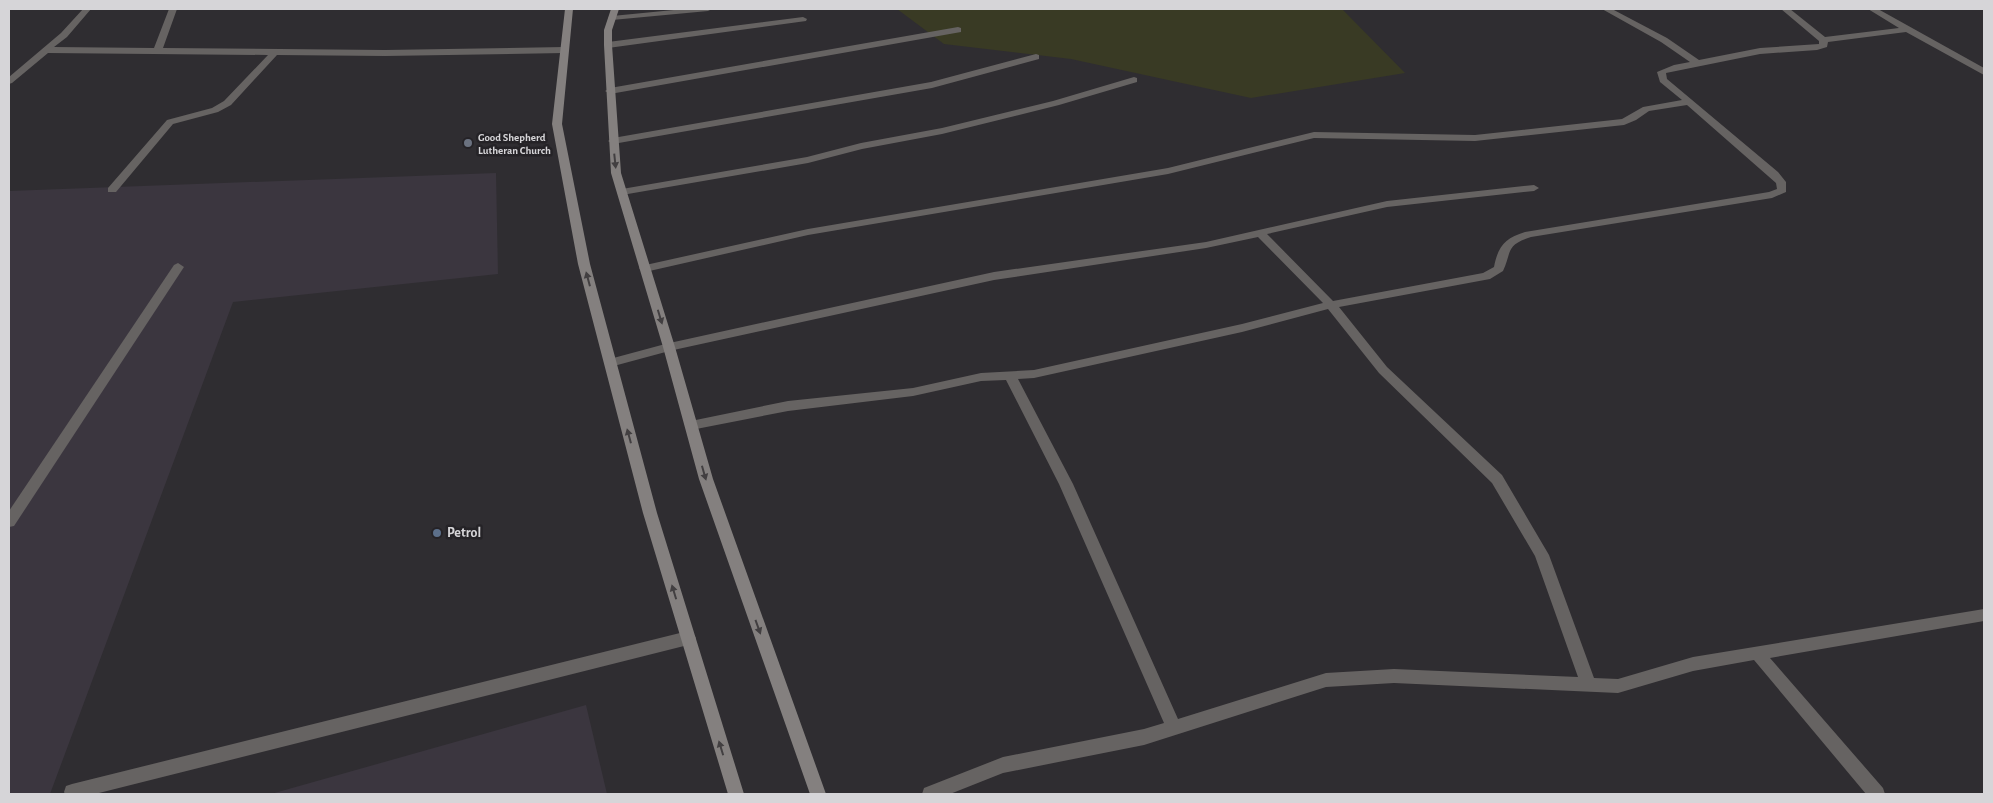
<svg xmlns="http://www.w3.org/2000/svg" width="1993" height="803" font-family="'Alegreya Sans',sans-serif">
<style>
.built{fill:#3b363f}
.green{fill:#393a24}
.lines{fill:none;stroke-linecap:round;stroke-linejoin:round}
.service{fill:#666362;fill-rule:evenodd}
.minor{fill:#666362;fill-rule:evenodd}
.tertiary{fill:#666362;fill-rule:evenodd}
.secondary{fill:#84807f;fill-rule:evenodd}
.oneway{fill:#423f41}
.worship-dot{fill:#6b7280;stroke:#252327;stroke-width:2}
.service-dot{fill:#5c6f8a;stroke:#252327;stroke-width:2}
.labels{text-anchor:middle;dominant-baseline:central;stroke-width:5;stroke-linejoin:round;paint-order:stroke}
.far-poi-label{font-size:11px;font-weight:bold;fill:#d6d5d8;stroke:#252327;text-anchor:start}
.poi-label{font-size:14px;font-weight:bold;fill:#d6d5d8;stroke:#252327;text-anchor:start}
</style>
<rect width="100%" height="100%" fill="#2f2d31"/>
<!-- built -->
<path class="built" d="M496,173L498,274L233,302L50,794H9V191Z
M586,705L607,794H271Z"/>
<!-- green -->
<path class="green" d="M897,9H1342L1405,73L1251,98L1071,59L944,44Z"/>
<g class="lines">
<!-- service -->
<path class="service" d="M178,263L184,267L14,526L9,527V511L174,265Z"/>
<!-- minor -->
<path class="minor" d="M83,9H91L67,37L54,47L154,48L169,9H177L163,48L385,50L564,47L568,50L564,53L385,56L277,55L231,105L218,112L173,124L116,192H108V188L167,120L212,108L224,101L268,55L48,53L12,83L9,84V77L61,33Z
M684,9H712L708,11L612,20L608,18L612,16Z
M1602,9H1612L1667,38L1699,60L1760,48L1819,44V41L1781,9H1790L1825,37L1899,28L1868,9H1878L1984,68V75L1906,32L1828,42L1827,47L1817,50L1760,54L1666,73L1667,79L1778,172L1786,182V192L1772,198L1531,237C1505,245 1512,252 1503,271L1490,279L1339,307L1387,367L1502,475L1549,555L1594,678L1618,679L1693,657L1984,609V621L1770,658L1883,788L1885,794H1866L1754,660L1693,671L1618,693L1394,683L1326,687L1144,745L1003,773L950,794H922L924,788L1003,757L1144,729L1164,723L1059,484L1006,380L981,381L913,396L788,411L691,430L686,428L685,425L686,422L788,401L913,388L981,373L1034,370L1242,324L1323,303L1258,237L1206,248L994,280L669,351L665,350L663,347L665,344L994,272L1206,242L1387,201L1534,185L1539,188L1534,191L1387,207L1267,234L1333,301L1483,273L1494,267C1498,246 1505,238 1525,232L1769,192L1777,189L1776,183L1687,105L1649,111L1636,120L1624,125L1475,141L1314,138L1168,174L808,235L645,272L641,270L639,268L641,266L808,229L1168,168L1314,132L1475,135L1622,119L1643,107L1682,100L1660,82L1657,72L1674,65L1690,62L1661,42ZM1328,309L1379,373L1492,483L1535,556L1578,677L1394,669L1326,673L1178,719L1073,484L1018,379L1034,378L1242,332Z
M803,17L807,19L806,21L608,48L604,45L608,42Z
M958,27L961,28V32L610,94L605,91L610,88Z
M1036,54L1039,55V59L932,88L613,144L608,141L613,138L931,82Z
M1134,77L1137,78V82L1059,105L942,134L862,149L808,163L622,195L617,192L622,189L807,157L861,143L942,128L1053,101Z
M688,631L693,633L696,638L693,643L688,645L95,794H65L64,792L66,786L72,784Z"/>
<!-- tertiary -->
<path class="tertiary" d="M669,343L673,344L675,347L673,350L610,367L604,363L606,360Z"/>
<!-- secondary -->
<path class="secondary" d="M565,9H573L562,124L590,264L657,513L744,794H728L643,513L578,264L552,124Z
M611,9H619L612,30V45L621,173L675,347L713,479L826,794H810L699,479L663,347L611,173L604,45V30Z"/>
</g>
<!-- one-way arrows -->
<defs><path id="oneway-solid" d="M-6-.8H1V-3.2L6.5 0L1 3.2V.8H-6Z" transform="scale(1.25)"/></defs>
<g class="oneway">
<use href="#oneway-solid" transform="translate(615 161) rotate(84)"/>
<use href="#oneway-solid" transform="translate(588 279) rotate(-105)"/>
<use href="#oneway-solid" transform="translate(660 317) rotate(73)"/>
<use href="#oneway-solid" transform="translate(629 436) rotate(-105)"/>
<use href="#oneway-solid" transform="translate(704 473) rotate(74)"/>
<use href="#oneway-solid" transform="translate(674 592) rotate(-107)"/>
<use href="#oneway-solid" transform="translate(758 627) rotate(70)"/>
<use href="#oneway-solid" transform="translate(721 748) rotate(-107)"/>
</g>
<!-- markers -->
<circle class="worship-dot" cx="468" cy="143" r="5"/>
<circle class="service-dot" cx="437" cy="533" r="5"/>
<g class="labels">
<!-- far-poi labels -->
<g class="far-poi-label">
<text x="478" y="137">Good Shepherd<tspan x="478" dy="13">Lutheran Church</tspan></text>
</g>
<!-- poi labels -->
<g class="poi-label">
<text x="447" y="533">Petrol</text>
</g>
</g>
<!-- border -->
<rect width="1993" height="803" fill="none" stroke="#d6d5d8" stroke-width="20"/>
</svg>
